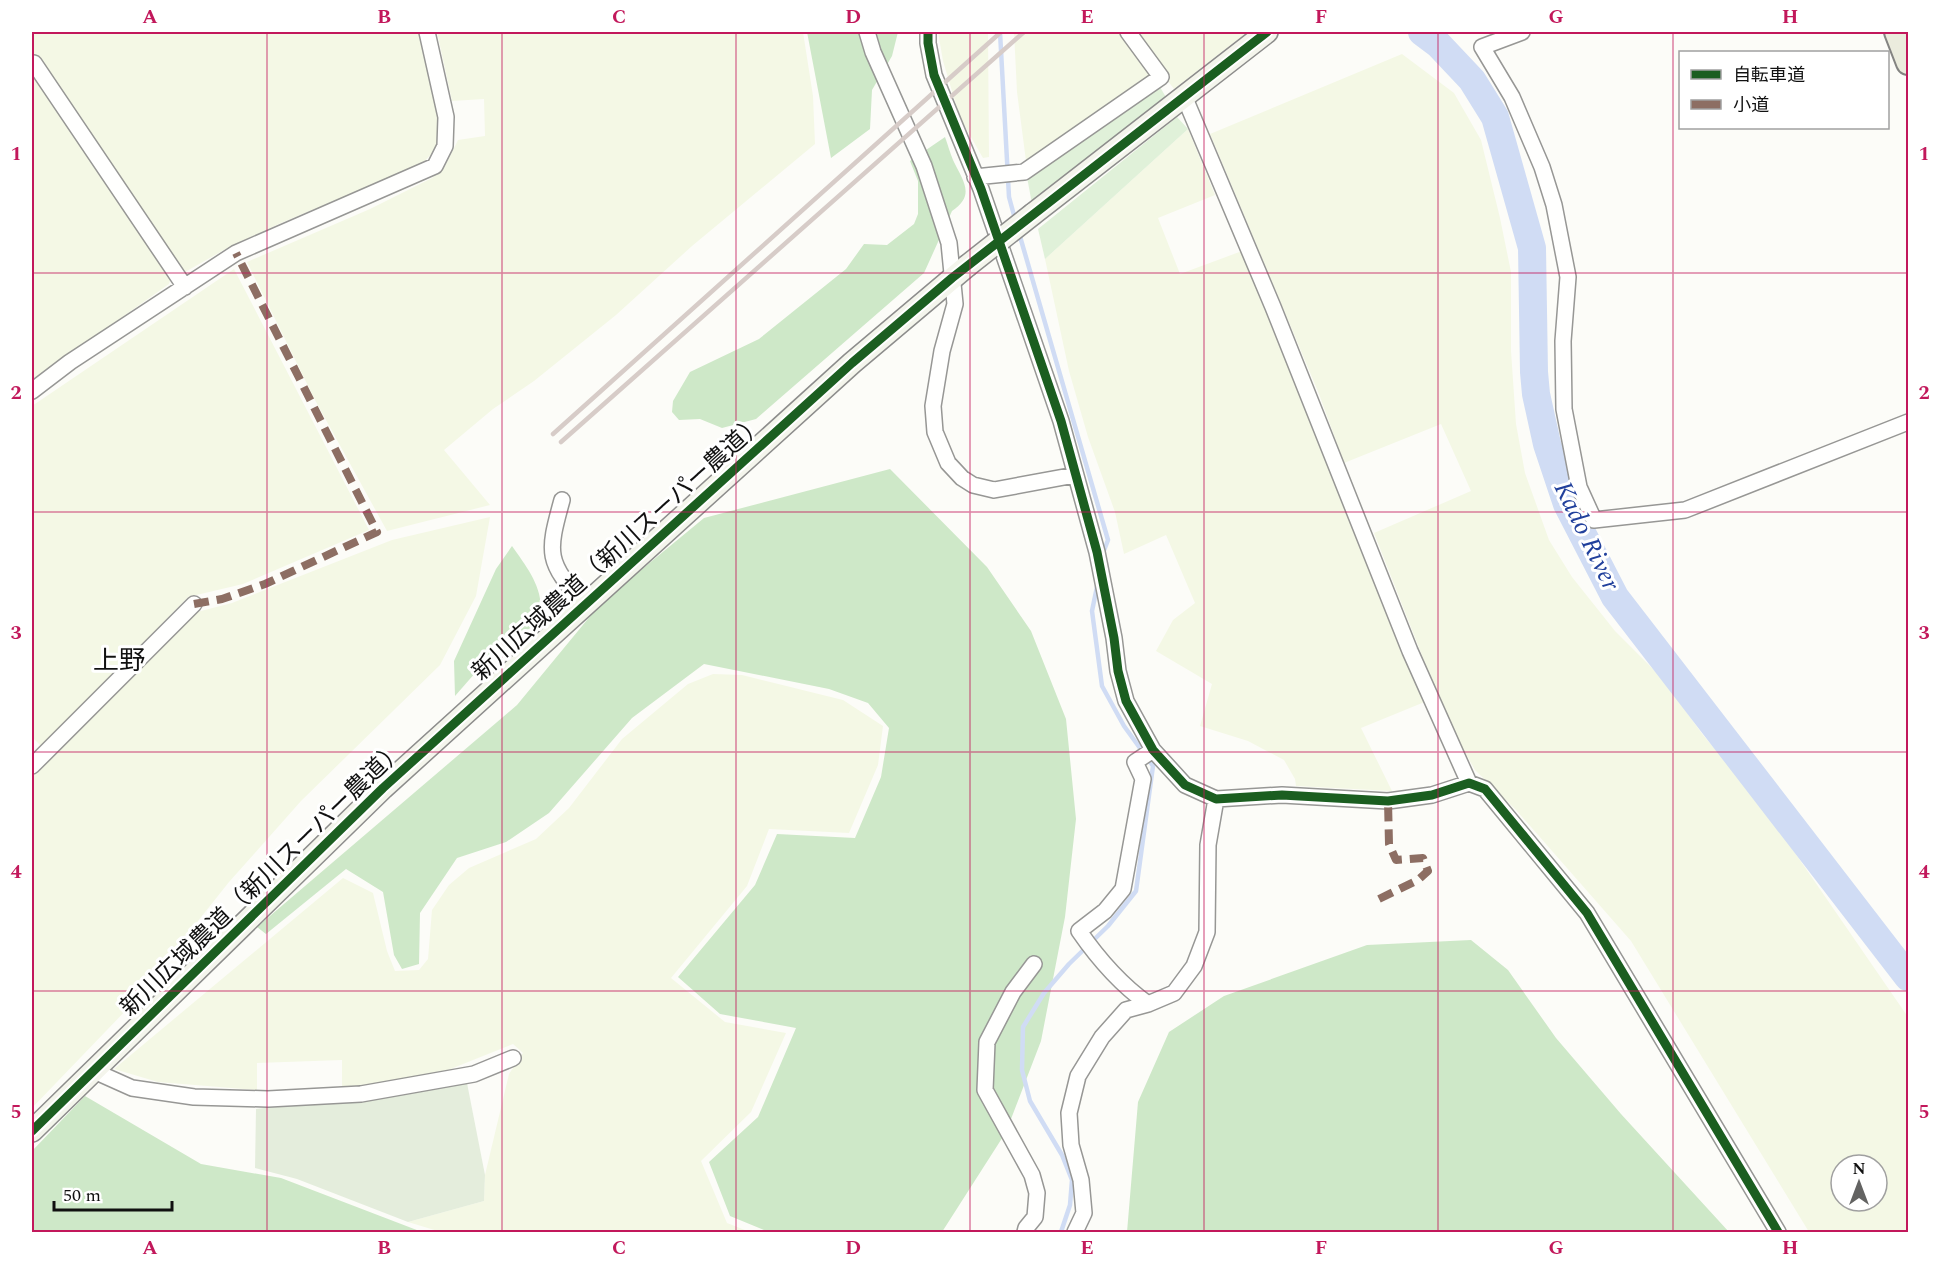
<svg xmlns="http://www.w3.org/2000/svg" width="1940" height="1264" font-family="Spectral,'Noto Sans JP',serif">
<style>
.farmland{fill:#f4f8e5;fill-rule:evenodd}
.green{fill:#e0f1d9}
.forest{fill:#cee8c8}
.cemetery{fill:#e4eddc}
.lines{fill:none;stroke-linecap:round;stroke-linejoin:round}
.stream{stroke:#d0dcf4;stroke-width:4.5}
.river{stroke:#d0dcf4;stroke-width:28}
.street-casing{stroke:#979795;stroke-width:18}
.secondary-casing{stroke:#8d8d8c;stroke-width:24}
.primary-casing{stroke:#848482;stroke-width:26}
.street{stroke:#fffffe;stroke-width:15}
.secondary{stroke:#f4f5ec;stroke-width:21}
.primary{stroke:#ebecdd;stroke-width:22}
.rail{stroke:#d7ccc8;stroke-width:4.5}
.secondary-bridge-casing{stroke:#8d8d8c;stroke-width:24;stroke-linecap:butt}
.secondary-bridge{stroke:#f4f5ec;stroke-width:21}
.quiet{stroke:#8d6e63;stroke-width:8;stroke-dasharray:15 8;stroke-linecap:butt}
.cycleway-casing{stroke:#fff;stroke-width:13}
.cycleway{stroke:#1b5e20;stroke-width:9}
.grid{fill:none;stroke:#c2185b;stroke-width:1.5;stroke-opacity:0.55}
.labels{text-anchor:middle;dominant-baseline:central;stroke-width:6;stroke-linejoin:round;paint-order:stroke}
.street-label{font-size:24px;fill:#111;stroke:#fff}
.water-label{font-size:26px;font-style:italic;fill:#21409c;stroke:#fff}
.neighbourhood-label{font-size:26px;fill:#111;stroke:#fff}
.neatline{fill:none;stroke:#c2185b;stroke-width:2}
.grid-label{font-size:20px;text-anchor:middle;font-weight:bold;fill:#c2185b}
</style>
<rect width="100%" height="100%" fill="#fcfcf8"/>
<!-- farmland -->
<path class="farmland" d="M32,32H421L440,124L437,148L422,164L281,223L231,246L185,272L35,56L32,58Z
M437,32H803L813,96L815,144L692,246L616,315L534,381L493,409L444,450L490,505L387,531L315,400L247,262L370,209L432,178L445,166L458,140L485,136L484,99L452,101Z
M938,32H988L989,157L983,158L960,118L943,61Z
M1014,32H1244L1246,33L1174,89L1161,72L1026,161L1017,92Z
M1402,54L1454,93L1481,140L1500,218L1511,272V351L1516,424L1525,473L1549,540L1572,577L1615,631L1661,677L1703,735L1762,805L1908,1017V1232H1809L1631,941L1516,810L1475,770L1459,742L1430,676L1374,533L1471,491L1441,424L1344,463L1319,394L1210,134ZM1841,1165H1877V1201H1841Z
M32,71L171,277L169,284L32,381Z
M1188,129L1215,195L1158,218L1180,274L1242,251L1427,701L1361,728L1392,791L1296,786L1295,779L1284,760L1248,741L1200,726L1212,684L1156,651L1173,620L1195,603L1166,535L1124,554L1115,512L1088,437L1069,371L1045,259Z
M234,269L369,530L243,584L188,597L42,747L32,737V406Z
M490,517L476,596L440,665L301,801L229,882L131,1005L32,1108V776L197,612L232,603L392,540Z
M713,674L742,675L843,700L883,726L878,765L849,833L769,829L747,886L671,978L725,1022L786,1033L751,1112L701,1161L727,1223L750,1232H441L408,1222L484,1201L485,1175L509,1074L523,1053L513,1044L448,1070L391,1083L342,1089V1060L257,1063V1090L158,1082L114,1069L343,878L373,893L387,951L395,971L419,970L428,959L432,910L449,885L469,868L536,839L569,808L622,739L688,684Z"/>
<!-- green -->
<path class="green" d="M1160,87L1167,99L1032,204L1027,177Z
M1177,117L1188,129L1045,259L1038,229Z"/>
<!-- forest -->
<path class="forest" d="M807,32H898L892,56L872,90L870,129L831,158Z
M945,137C948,145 950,153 953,160C963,181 976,195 952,211L924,273L756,419L722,428L700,419L679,420L672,412L673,401L690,372L759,339L846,269L864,244L887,245L914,224L918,214V181L910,161Z
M890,469L987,567L1031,631L1066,719L1076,819L1065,917L1041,1041L1006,1132L942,1232H769L730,1216L709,1162L758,1117L796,1028L720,1014L678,977L755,885L777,834L855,838L881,777L889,728L868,703L829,689L704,664L632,718L549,813L506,842L457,858L420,913L419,964L402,969L394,955L383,892L346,869L266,934L257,927L517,705L601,603L704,518Z
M512,546C528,569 548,593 538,622L483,664L455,696L454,661L496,569Z
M1471,940L1508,970L1556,1038L1621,1114L1729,1232H1127L1138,1102L1169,1032L1224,996L1367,945Z
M85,1096L201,1164L281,1178L422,1232H32V1151Z"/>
<!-- cemetery -->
<path class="cemetery" d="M467,1083L485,1175L484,1201L408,1222L297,1179L255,1168L256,1109Z"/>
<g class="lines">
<!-- stream -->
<path class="stream" d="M1000,32L1009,197L1015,219
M1019,233L1108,540L1103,553
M1061,1232L1070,1205L1072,1180L1062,1155L1030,1101L1022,1070L1023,1027L1044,993L1069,964L1108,926L1136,891L1153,766L1124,726L1102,686L1092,611L1098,582"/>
<!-- river -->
<path class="river" d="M1422,32L1438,44L1472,80L1495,117L1532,248L1534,372L1536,394L1547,444L1567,504L1615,597L1908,977"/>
<defs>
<path id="street" d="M867,32L873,52L924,166L949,243L955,304L942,351L933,406L935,432L948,463L962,478L973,485L994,490L1075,475
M928,32V43L934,75L981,189L1061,421L1097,552L1114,638L1118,671L1126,701L1153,750L1185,785L1216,799L1282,795L1388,801L1432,795L1469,783L1485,789L1587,913L1778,1232
M1522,32L1482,47L1512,97L1542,167L1554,205L1568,277L1563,341L1564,409L1579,487L1594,520L1685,510L1908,422
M34,63L185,287
M1184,96L1273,307L1410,651L1469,783
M975,177L1024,172L1161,77L1128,32
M32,391L70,362L236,253L435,166L445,146L446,117L427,32
M562,500C547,554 546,562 585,604
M32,766L194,604
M1148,1004C1120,984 1099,960 1079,931L1105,911L1123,889L1143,779L1135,762L1153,750
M94,1071L132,1088L194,1097L268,1099L361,1094L474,1074L513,1058
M1025,1232L1026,1228L1035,1217L1037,1193L1032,1175L985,1090L987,1042L1013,992L1034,964
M1075,1232L1084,1213L1081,1180L1071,1145L1069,1113L1078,1076L1102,1037L1126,1010L1148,1004L1174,993L1194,966L1207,932L1208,845L1216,799"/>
<path id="secondary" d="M1033,214L1267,32
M32,1131L383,788L852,363L967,266"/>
<path id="primary" d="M1896,32L1908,63"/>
</defs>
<!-- street casing -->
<use href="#street" class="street-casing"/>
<!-- secondary casing -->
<use href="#secondary" class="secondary-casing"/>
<!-- primary casing -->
<use href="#primary" class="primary-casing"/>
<!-- street -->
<use href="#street" class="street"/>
<!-- secondary -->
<use href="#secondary" class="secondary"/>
<!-- primary -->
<use href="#primary" class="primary"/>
<!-- rail -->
<path class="rail" d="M553,434L1001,32
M561,442L1024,32"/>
<defs>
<path id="secondary-bridge" d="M967,266L1033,214"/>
</defs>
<!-- secondary-bridge casing -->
<use href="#secondary-bridge" class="secondary-bridge-casing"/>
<!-- secondary-bridge -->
<use href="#secondary-bridge" class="secondary-bridge"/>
<!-- quiet -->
<path class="quiet" d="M194,604L222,599L265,584L377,532L236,253
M1379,899L1418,880L1428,871L1423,858L1396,860L1389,844L1388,801"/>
<defs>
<path id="cycleway" d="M928,32V43L934,75L981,189L1061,421L1097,552L1114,638L1118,671L1126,701L1153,750L1185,785L1216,799L1282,795L1388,801L1432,795L1469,783L1485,789L1587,913L1778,1232
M32,1131L383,788L852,363L952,278L1267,32"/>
</defs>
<!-- cycleway casing -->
<use href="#cycleway" class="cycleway-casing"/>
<!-- cycleway -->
<use href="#cycleway" class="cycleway"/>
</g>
<!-- grid -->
<path class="grid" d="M267,32V1232M502,32V1232M736,32V1232M970,32V1232M1204,32V1232M1438,32V1232M1673,32V1232M32,273H1908M32,512H1908M32,752H1908M32,991H1908"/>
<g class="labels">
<!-- street labels -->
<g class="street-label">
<text transform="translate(619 548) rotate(-42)">新川広域農道（新川スーパー農道）</text>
<text transform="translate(263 879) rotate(-44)">新川広域農道（新川スーパー農道）</text>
</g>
<!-- water labels -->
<g class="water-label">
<text transform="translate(1587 536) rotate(64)">Kado River</text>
</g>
<!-- neighbourhood labels -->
<g class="neighbourhood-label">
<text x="119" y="661">上野</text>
</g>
</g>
<!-- border -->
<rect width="1940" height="1264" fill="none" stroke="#ffffff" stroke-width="66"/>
<!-- legend -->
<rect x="1679" y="51" width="210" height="78" fill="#ffffff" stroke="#a0a0a0" stroke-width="1.5"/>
<rect x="1691" y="70" width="30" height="9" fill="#1b5e20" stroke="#a0a0a0" stroke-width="1.5"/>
<text x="1733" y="81" font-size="18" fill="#111111">自転車道</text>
<rect x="1691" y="100" width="30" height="9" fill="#8d6e63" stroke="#a0a0a0" stroke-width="1.5"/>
<text x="1733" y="111" font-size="18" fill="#111111">小道</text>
<!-- north arrow -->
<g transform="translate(1859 1183)"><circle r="28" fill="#ffffff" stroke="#a0a0a0" stroke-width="1.5"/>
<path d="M0-4.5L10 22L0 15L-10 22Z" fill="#636362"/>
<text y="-9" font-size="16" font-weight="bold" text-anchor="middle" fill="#111111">N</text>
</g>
<!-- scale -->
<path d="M54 1201v9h118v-9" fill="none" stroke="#111111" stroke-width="3"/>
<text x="63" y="1201" font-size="18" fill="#111111" stroke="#ffffff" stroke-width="4.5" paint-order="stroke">50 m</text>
<rect x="33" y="33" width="1874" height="1198" class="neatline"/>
<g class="grid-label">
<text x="150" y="23">A</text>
<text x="384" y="23">B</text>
<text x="619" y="23">C</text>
<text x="853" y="23">D</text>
<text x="1087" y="23">E</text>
<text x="1321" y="23">F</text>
<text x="1556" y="23">G</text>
<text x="1790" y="23">H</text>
<text x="16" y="160">1</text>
<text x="1924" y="160">1</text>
<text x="16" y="399">2</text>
<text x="1924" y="399">2</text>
<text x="16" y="639">3</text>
<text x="1924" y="639">3</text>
<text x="16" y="878">4</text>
<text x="1924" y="878">4</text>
<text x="16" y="1118">5</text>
<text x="1924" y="1118">5</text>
<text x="150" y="1254">A</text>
<text x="384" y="1254">B</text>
<text x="619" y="1254">C</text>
<text x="853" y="1254">D</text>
<text x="1087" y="1254">E</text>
<text x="1321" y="1254">F</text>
<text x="1556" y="1254">G</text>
<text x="1790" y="1254">H</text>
</g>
</svg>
